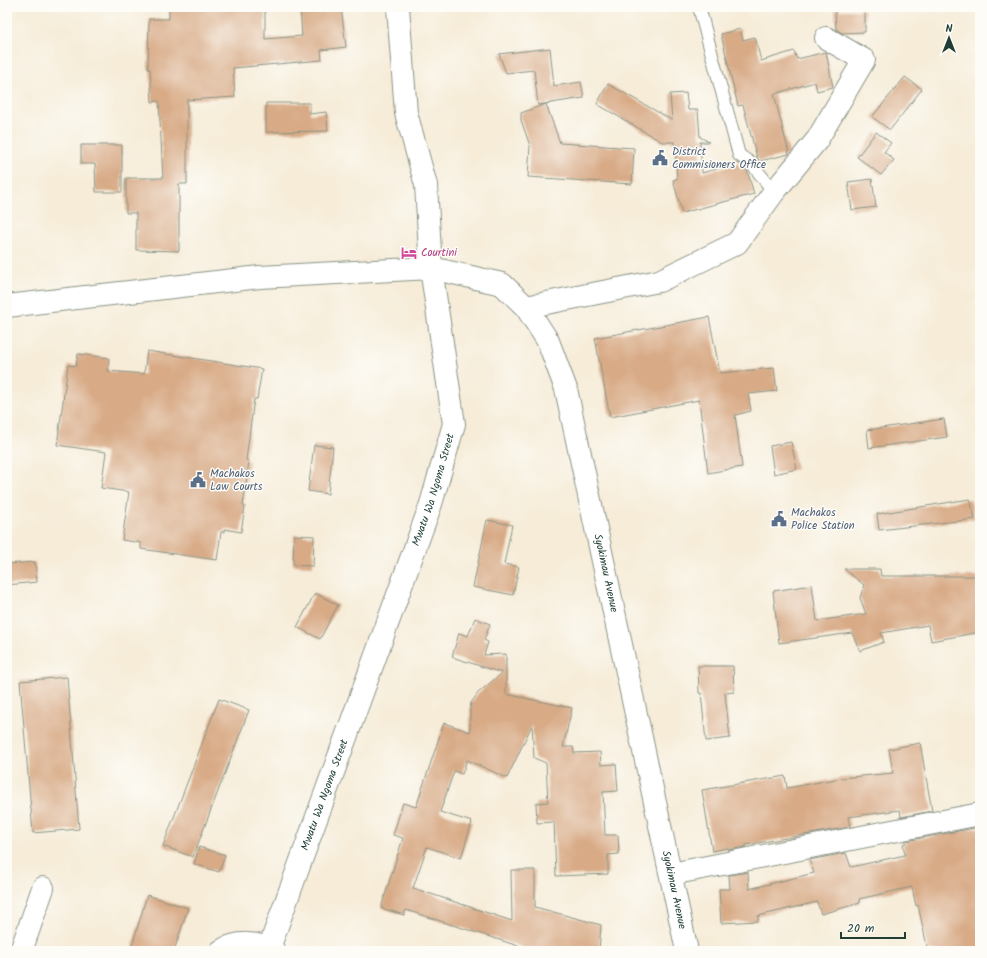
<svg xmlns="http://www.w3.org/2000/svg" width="987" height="958" font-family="Kalam,sans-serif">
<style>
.building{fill:#d8aa86}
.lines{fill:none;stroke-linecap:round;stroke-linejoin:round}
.lane-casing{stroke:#8a9486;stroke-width:14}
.street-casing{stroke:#8a9486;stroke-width:24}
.lane{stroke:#fff;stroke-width:12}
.street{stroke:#fff;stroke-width:22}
.labels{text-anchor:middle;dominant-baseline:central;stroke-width:3;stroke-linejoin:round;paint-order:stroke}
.service-label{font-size:11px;fill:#4e5e75;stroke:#fdfcf7;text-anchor:start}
.hotel-label{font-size:11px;fill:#b23c85;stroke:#fdfcf7;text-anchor:start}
.street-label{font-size:11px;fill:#1f3d34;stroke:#fdfcf7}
</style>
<rect width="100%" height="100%" fill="#fdfcf7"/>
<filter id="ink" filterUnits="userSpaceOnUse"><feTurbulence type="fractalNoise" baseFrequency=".025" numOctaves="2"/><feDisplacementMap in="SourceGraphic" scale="8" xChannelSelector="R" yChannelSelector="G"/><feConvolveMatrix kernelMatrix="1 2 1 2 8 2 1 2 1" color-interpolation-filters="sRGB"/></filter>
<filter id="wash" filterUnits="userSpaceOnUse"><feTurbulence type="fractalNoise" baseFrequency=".012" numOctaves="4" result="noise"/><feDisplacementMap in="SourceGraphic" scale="16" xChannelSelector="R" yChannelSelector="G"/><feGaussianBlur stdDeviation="0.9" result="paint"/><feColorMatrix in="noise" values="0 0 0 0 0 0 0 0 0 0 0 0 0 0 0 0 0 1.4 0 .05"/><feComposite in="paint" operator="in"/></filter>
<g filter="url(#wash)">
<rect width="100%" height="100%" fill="#f6ecd8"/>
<g id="blocks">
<!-- building -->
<path class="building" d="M169,7H265V39L302,36L300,7H341L346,47L321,50L322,60L233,68L235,97L187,100V184H179V251L136,250V213H126V178H163L159,101L152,102L150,69H148L149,19H169Z
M835,10H865V32L842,33L836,29Z
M740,29L743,40L755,37L761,61L794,51L797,59L826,52L833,87L817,91L815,82L774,94L789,154L760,161L757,158L743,105L738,106L721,34Z
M550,48L554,86L581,82L584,98L538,105L534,70L506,73L499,54Z
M905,77L922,89L890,130L872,117Z
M608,84L672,120L670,94L686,93L688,110H698L700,137L709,142H700L702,173L738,163L747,170L754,194L682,213L673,180L677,179L675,150L677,151L675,149L674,142H662L597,104Z
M266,103H310V114L326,112L328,131L266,132Z
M546,104L560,143L634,148L632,184L528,177L530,146L521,120V113Z
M876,132L891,143L884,152L894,160L881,175L857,157Z
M81,145H122V192H96L95,164H81Z
M872,179L876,207L852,210L848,182Z
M709,317L720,373L774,368L777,391L748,394L751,411L735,415L742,467L708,473L699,400L610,417L595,338Z
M147,351L262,369L257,399H254L246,460L249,461L243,506H245L241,532L224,529V532H221L217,560L141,549V543L122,540L129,492L101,488L106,452L57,445L68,365L76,366L78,354L109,358L108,371L144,374Z
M944,419L947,437L869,448L867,430Z
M791,442L797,469L774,474L770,446Z
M314,445L333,447L328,494L308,491Z
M970,499L975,519L879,530L877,514Z
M487,520L512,525L504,564L519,567L513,595L473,587Z
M294,535L314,536L313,566L293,565Z
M35,562L37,582L7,585V564Z
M844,569H880L881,576H978L977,612H980V632L931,641L928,625L881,633L884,642L860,651L852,633L779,643L773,591L812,585L817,621L866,614L860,598L864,585Z
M315,593L338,605L320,639L297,627Z
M475,618L490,624L484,640L488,642L484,655L506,654V694L572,708L563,747H573L574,753L600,752L601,765L616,764L618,791L603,792L605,835H618L619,854L608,855V874L556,876L554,822L537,823L536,803L548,802L546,763L534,758L532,725L507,778L467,760L462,774L454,771L440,812L472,822L461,858L427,847L413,888L512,921L511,870H535V907L601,925L599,951H534L406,910L404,915L381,908L403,838L393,835L403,803L416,807L444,723L470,732V708L471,703L478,693L502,673L452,657L459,633L468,636Z
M698,666H733L734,692L725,693L730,738L706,741L701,693H699Z
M67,677L79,829L33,833L20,681Z
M219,699L249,710L193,857L163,846Z
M920,743L932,811L901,817L900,810L848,817L850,827L746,845V847L728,850V848L712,851L702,790L785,776L787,788L841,778L893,773L889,749Z
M980,827V951H928L918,905L916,906L912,887L859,899L860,903L821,914L817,902L758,916V921L721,923L719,889H730L729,875L748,872L749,889L814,873L809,860L846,853L851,867L905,855L903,844L906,843L905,841Z
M199,847L225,855L219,872L194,864Z
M147,895L188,908L174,951H133L135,947L132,946Z"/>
</g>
</g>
<g filter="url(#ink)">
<use href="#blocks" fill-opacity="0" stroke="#8a9486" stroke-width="1"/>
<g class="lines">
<defs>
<path id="lane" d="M699,7L739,155L752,164L774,192"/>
<g id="street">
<path id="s1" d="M7,306L260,277L431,268L502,284L526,307L548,341L566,389L687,951"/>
<path d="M526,307L659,281L737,243L774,192L817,140L864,60L826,38"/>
<path d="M671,874L980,814"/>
<path d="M21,951L43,888"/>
<path d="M221,951C237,941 257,942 274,951"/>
<path id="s2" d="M268,951L431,504L454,424L431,268L426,185L406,113L398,7"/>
</g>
</defs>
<!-- lane casing -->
<use href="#lane" class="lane-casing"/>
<!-- street casing -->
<use href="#street" class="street-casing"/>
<!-- lane -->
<use href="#lane" class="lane"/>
<!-- street -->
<use href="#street" class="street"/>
</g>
</g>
<!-- icons -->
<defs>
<symbol id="civic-bare" viewBox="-9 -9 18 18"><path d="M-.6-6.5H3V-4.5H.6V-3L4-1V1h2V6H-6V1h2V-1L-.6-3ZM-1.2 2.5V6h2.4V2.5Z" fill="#5c6f8a" stroke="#fdfcf7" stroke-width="2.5" paint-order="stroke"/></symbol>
<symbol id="hotel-bare" viewBox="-9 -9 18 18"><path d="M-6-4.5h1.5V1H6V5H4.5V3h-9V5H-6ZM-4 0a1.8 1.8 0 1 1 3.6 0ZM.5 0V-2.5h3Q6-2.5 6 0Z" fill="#d1479c" stroke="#fdfcf7" stroke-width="2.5" paint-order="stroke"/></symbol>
</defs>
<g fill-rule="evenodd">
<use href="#civic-bare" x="649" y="147" width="22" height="22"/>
<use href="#hotel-bare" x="398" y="242" width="22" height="22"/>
<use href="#civic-bare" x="187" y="469" width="22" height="22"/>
<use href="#civic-bare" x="768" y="508" width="22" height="22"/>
</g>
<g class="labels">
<!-- service labels -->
<g class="service-label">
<text x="672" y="152">District<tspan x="672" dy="13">Commisioners Office</tspan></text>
<text x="210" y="474">Machakos<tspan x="210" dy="13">Law Courts</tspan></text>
<text x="791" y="513">Machakos<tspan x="791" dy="13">Police Station</tspan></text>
</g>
<!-- hotel labels -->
<g class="hotel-label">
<text x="421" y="253">Courtini</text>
</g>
<!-- street labels -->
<g class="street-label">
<text stroke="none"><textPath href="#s2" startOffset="490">Mwatu Wa Ngoma Street</textPath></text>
<text stroke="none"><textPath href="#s1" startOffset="812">Syokimau Avenue</textPath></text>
<text stroke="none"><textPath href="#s2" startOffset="166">Mwatu Wa Ngoma Street</textPath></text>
<text stroke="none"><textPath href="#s1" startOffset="1136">Syokimau Avenue</textPath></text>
</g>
</g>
<!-- margin -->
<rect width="987" height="958" fill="none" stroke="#fdfcf7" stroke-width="24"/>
<!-- north arrow -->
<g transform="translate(949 38)" stroke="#fdfcf7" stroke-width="3" paint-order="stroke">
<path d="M0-3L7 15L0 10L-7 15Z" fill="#1f3d34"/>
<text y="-6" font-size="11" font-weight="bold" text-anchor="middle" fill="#1f3d34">N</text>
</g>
<!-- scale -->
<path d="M841 932v6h64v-6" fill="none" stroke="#1f3d34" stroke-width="2"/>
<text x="847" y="932" font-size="12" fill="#1f3d34" stroke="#fdfcf7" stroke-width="3" paint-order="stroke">20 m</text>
</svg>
